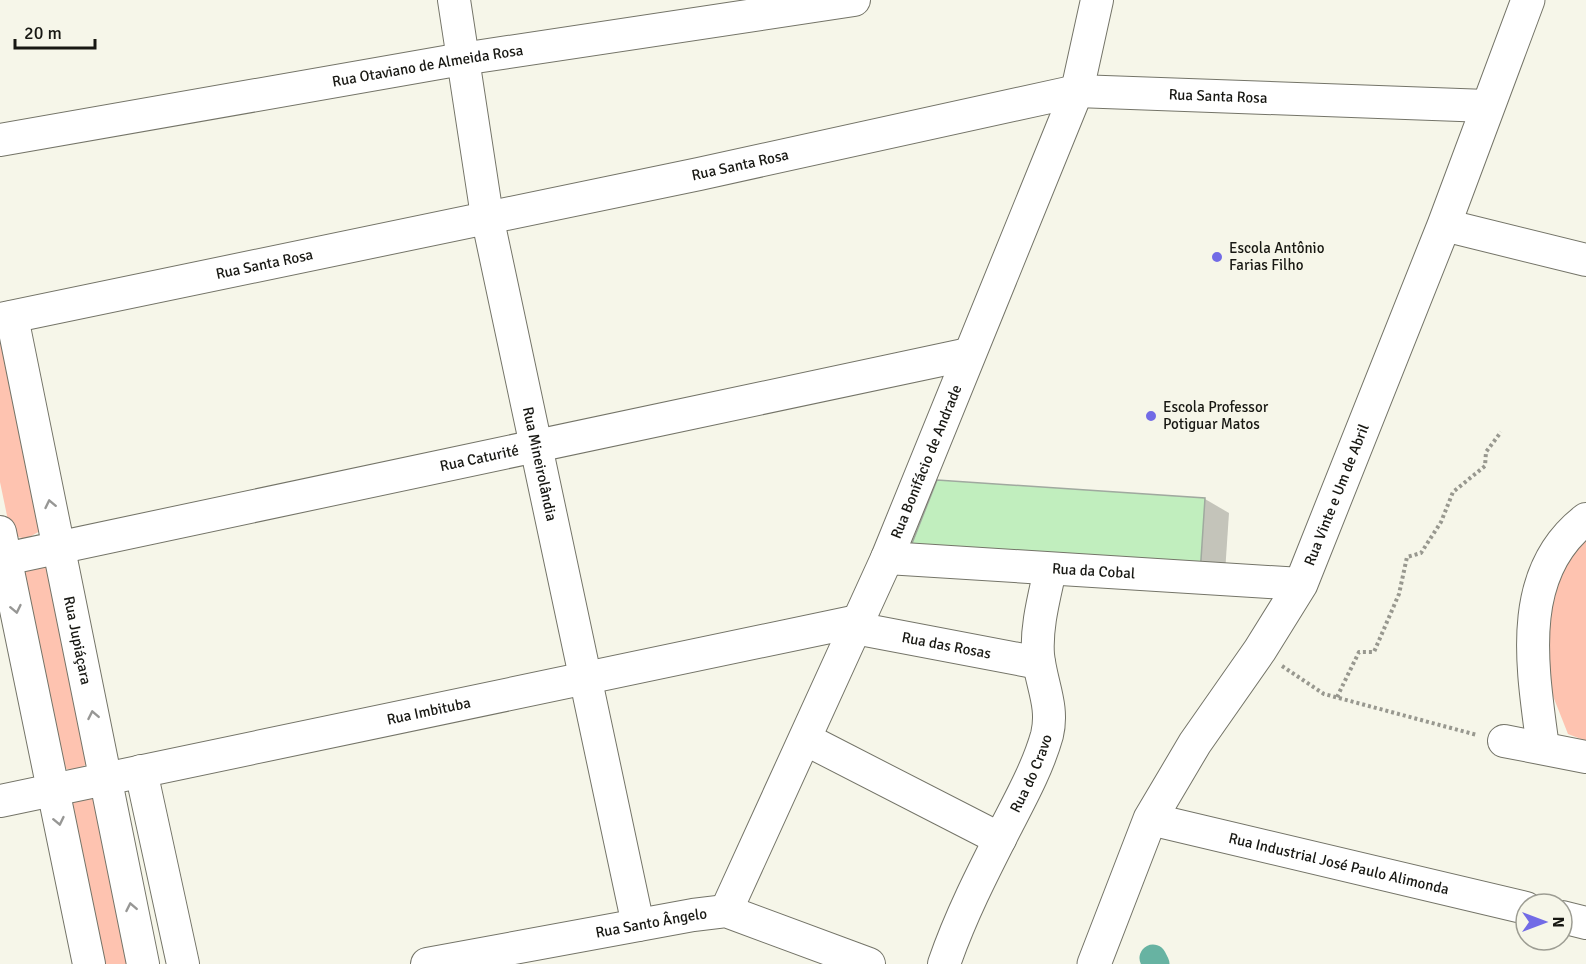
<svg xmlns="http://www.w3.org/2000/svg" width="1586" height="964" font-family="Signika,sans-serif">
<style>
.green{fill:#fec3b0}
.shadow{fill:#0003}
.lines{fill:none;stroke-linecap:round;stroke-linejoin:round}
.canal{stroke:#67b3a2;stroke-width:27}
.building{fill:#c1eebe;stroke:#a0a99f;stroke-width:1.5}
.minor-casing{stroke:#747468;stroke-width:34}
.primary-casing{stroke:#747468;stroke-width:35}
.path{stroke:#98988f;stroke-width:4;stroke-dasharray:3 3;stroke-linecap:butt}
.minor{stroke:#fff;stroke-width:32}
.primary{stroke:#fff;stroke-width:33}
.oneway{stroke:#979795}
.poi-dot{fill:#726be6;stroke:#f6f6e9;stroke-width:2}
.labels{text-anchor:middle;dominant-baseline:central;stroke-width:4.5;stroke-linejoin:round;paint-order:stroke}
.street-label{font-size:15px;fill:#181813;stroke:#f6f6e9}
.poi-label{font-size:15px;fill:#181813;stroke:#f6f6e9;text-anchor:start}
</style>
<rect width="100%" height="100%" fill="#f6f6e9"/>
<!-- green -->
<path class="green" d="M0,334L40,531L26,539L18,537L10,530L0,482Z
M1586,527V741L1568,734L1551,691L1546,604Z
M47,563L90,760C82,770 73,773 62,767L21,569Z
M94,795L138,964H101L69,813L72,800Z"/>
<!-- shadow -->
<path class="shadow" d="M938,481L1205,499L1229,513L1224,588Z"/>
<g class="lines">
<!-- canal -->
<path class="canal" d="M1153,958L1156,964"/>
</g>
<!-- building -->
<path class="building" d="M937,480L1205,498L1200,575L907,556Z"/>
<g class="lines">
<defs>
<g id="minor">
<path id="s1" d="M454,0L487,216L638,925"/>
<path id="s2" d="M0,140L462,59L854,0"/>
<path d="M1444,225L1586,260"/>
<path id="s3" d="M12,317L143,964"/>
<path id="s4" d="M0,319L699,174L1077,91L1487,106"/>
<path d="M0,532L89,964"/>
<path id="s5" d="M887,558L1301,584"/>
<path id="s6" d="M0,560L969,354"/>
<path id="s7" d="M855,628L1039,663"/>
<path d="M805,739L1000,839"/>
<path d="M1504,741L1586,757"/>
<path d="M1543,748C1533,671 1514,574 1586,519"/>
<path d="M141,771L183,964"/>
<path id="s8" d="M0,801L858,621"/>
<path id="s9" d="M1150,819L1526,908"/>
<path id="s10" d="M726,911L887,558L1077,91L1097,0"/>
<path d="M1562,917L1586,923"/>
<path id="s11" d="M427,964L693,915L726,911L869,964"/>
<path id="s12" d="M944,964C960,917 983,872 1006,827C1021,798 1038,767 1047,735C1054,706 1041,684 1038,655C1036,627 1044,598 1050,570"/>
</g>
<g id="primary">
<path id="s13" d="M1094,964L1150,819L1195,743L1260,650L1301,584L1444,225L1528,0"/>
</g>
</defs>
<!-- minor casing -->
<use href="#minor" class="minor-casing"/>
<!-- primary casing -->
<use href="#primary" class="primary-casing"/>
<!-- path -->
<path class="path" d="M1282,666L1324,694L1477,735
M1337,697L1359,652H1374L1399,594L1407,557L1421,553L1441,522L1453,492L1485,466L1486,452L1501,432"/>
<!-- minor -->
<use href="#minor" class="minor"/>
<!-- primary -->
<use href="#primary" class="primary"/>
</g>
<!-- one-way arrows -->
<defs><path id="oneway-chevron" d="M-2-3.5L2.5 0L-2 3.5" fill="none" stroke-width="1.6" stroke-linecap="round" stroke-linejoin="round" transform="scale(1.5)"/></defs>
<g class="oneway">
<use href="#oneway-chevron" transform="translate(50 504) rotate(-102)"/>
<use href="#oneway-chevron" transform="translate(16 609) rotate(78)"/>
<use href="#oneway-chevron" transform="translate(93 715) rotate(-101)"/>
<use href="#oneway-chevron" transform="translate(59 821) rotate(78)"/>
<use href="#oneway-chevron" transform="translate(131 907) rotate(-101)"/>
</g>
<!-- markers -->
<g class="poi-dot">
<circle cx="1217" cy="257" r="6"/>
<circle cx="1151" cy="416" r="6"/>
</g>
<g class="labels">
<!-- street labels -->
<g class="street-label">
<text stroke="none"><textPath href="#s2" startOffset="434">Rua Otaviano de Almeida Rosa</textPath></text>
<text stroke="none"><textPath href="#s4" startOffset="1242">Rua Santa Rosa</textPath></text>
<text stroke="none"><textPath href="#s4" startOffset="756">Rua Santa Rosa</textPath></text>
<text stroke="none"><textPath href="#s4" startOffset="270">Rua Santa Rosa</textPath></text>
<text stroke="none"><textPath href="#s6" startOffset="490">Rua Caturité</textPath></text>
<text stroke="none"><textPath href="#s10" startOffset="492">Rua Bonifácio de Andrade</textPath></text>
<text stroke="none"><textPath href="#s1" startOffset="472">Rua Mineirolândia</textPath></text>
<text stroke="none"><textPath href="#s13" startOffset="531">Rua Vinte e Um de Abril</textPath></text>
<text stroke="none"><textPath href="#s5" startOffset="207">Rua da Cobal</textPath></text>
<text stroke="none"><textPath href="#s3" startOffset="330">Rua Jupiáçara</textPath></text>
<text stroke="none"><textPath href="#s7" startOffset="93">Rua das Rosas</textPath></text>
<text stroke="none"><textPath href="#s8" startOffset="438">Rua Imbituba</textPath></text>
<text stroke="none"><textPath href="#s12" startOffset="210">Rua do Cravo</textPath></text>
<text stroke="none"><textPath href="#s9" startOffset="194">Rua Industrial José Paulo Alimonda</textPath></text>
<text stroke="none"><textPath href="#s11" startOffset="228">Rua Santo Ângelo</textPath></text>
</g>
<!-- poi labels -->
<g class="poi-label">
<text x="1229" y="248">Escola Antônio<tspan x="1229" dy="17">Farias Filho</tspan></text>
<text x="1163" y="407">Escola Professor<tspan x="1163" dy="17">Potiguar Matos</tspan></text>
</g>
</g>
<!-- north arrow -->
<g transform="translate(1544 922) rotate(90)"><circle r="28" fill="#f6f6e9" stroke="#9d9d93" stroke-width="1.5"/>
<path d="M0-4.5L10 22L0 15L-10 22Z" fill="#726be6"/>
<text y="-9" font-size="16" font-weight="bold" text-anchor="middle" fill="#181813">N</text>
</g>
<!-- scale -->
<path d="M15 39v9h80v-9" fill="none" stroke="#181813" stroke-width="3"/>
<text x="24" y="39" font-size="18" fill="#181813" stroke="#f6f6e9" stroke-width="4.5" paint-order="stroke">20 m</text>
</svg>
